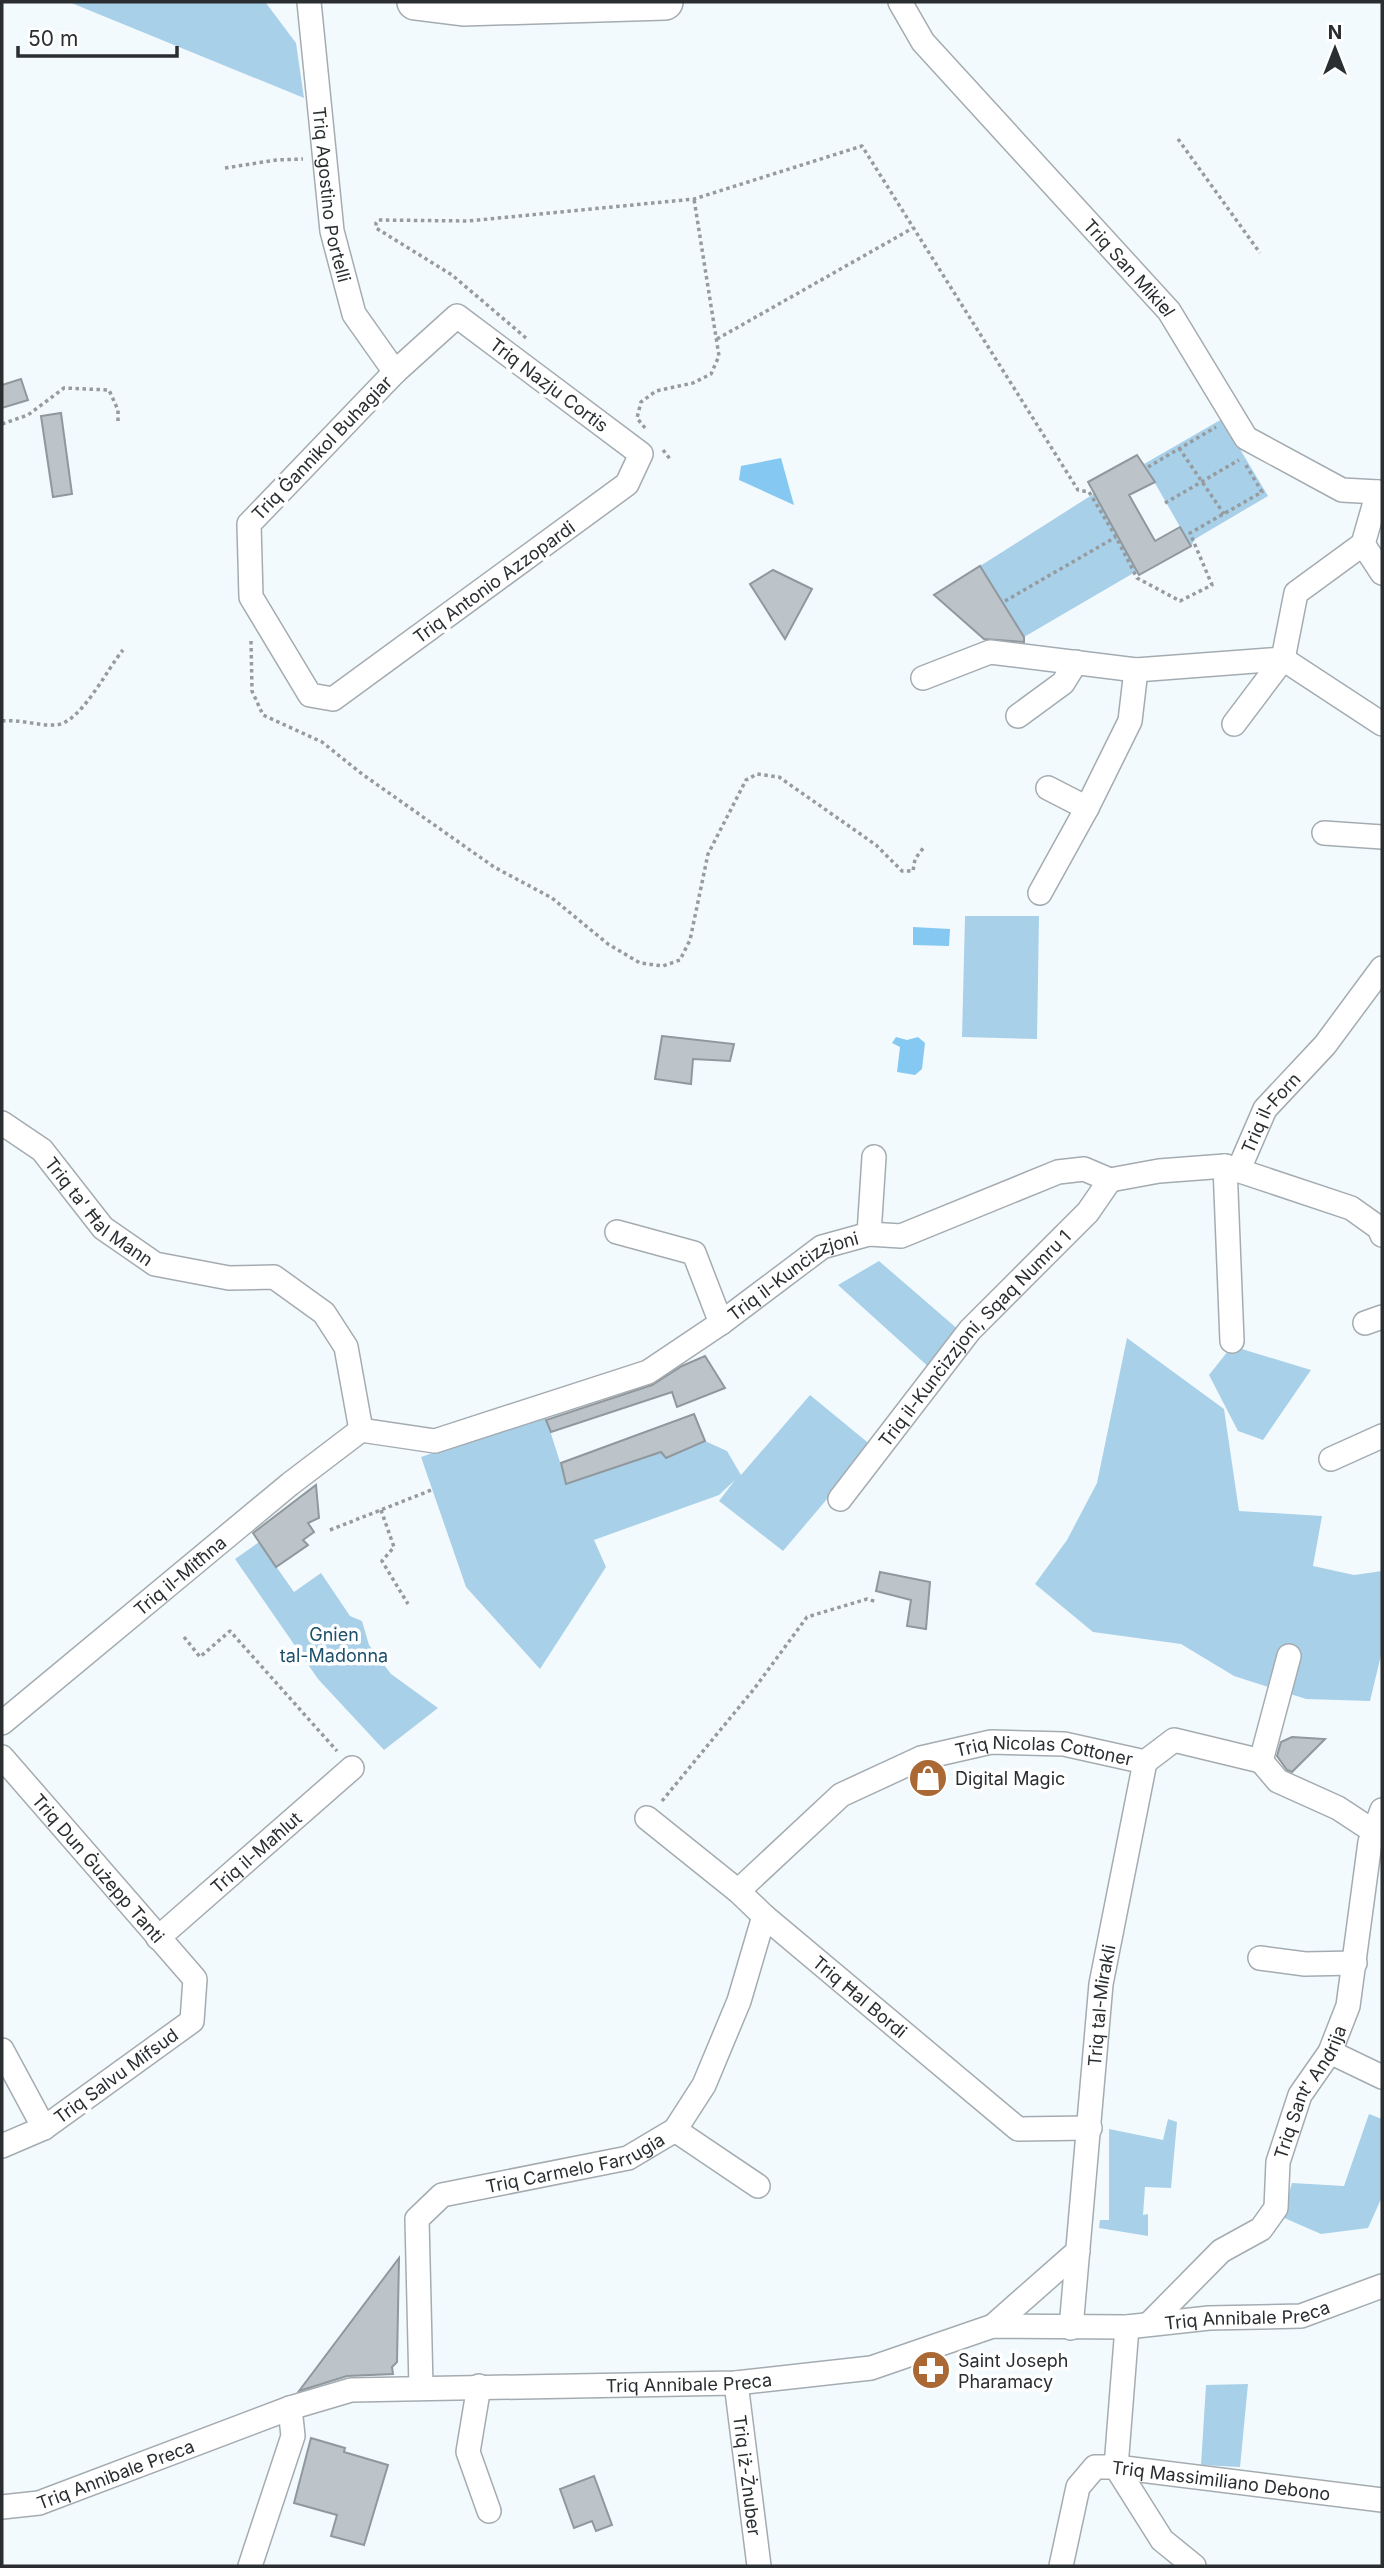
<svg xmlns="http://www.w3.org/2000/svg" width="1384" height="2568" font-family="Inter,sans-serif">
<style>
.green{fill:#a9d0e9}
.water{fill:#85c9f3}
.building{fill:#bcc4c9;stroke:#90989d;stroke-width:2}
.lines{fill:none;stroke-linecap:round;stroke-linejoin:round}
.minor-casing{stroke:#a4acb1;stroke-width:26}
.highway-casing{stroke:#a4acb1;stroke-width:38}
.path{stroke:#969b9e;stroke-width:3.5;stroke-dasharray:3.5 3.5;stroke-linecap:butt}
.minor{stroke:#fff;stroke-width:23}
.highway{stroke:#fff;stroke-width:35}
.labels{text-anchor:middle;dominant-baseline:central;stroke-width:7;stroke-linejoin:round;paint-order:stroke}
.street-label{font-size:18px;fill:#2a2e30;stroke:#fff}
.park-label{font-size:18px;fill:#1c506d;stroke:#fff}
.poi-label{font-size:18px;fill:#2a2e30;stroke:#fff;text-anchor:start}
</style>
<rect width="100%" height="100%" fill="#f3fafe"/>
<!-- green -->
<path class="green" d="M69,2L266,3L296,43L304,98Z
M1222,419L1268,496L1195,539L1191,546L1144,464Z
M1095,493L1137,571L1024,637L980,566Z
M965,916H1039L1037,1039L962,1037Z
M879,1261L960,1331L932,1370L838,1285Z
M1127,1338L1224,1409L1239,1511L1322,1516L1313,1566L1354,1575L1382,1571V1651L1370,1701L1306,1699L1234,1676L1181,1644L1093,1632L1035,1584L1067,1540L1097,1483Z
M1232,1346L1311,1370L1263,1440L1238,1431L1209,1375Z
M810,1395L872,1446L783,1551L719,1501L735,1480L719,1495L594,1540L606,1567L540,1669L466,1587L421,1457L545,1415L567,1484L661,1452L666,1458L705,1441L727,1451L741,1475Z
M259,1542L294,1592L321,1573L350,1616L362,1621L369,1645L391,1674L438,1708L384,1750L318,1679L235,1559Z
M1369,2114L1382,2119V2197L1368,2228L1321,2234L1282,2217L1292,2183L1344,2186Z
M1168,2119L1177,2122L1171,2188L1145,2187L1143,2215L1148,2214V2236L1099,2228L1100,2220H1109V2129L1163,2140Z
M1248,2384L1240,2467L1201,2465L1206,2385Z"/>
<!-- water -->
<path class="water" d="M781,458L794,505L739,480L741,466Z
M913,927L950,929L949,946L913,945Z
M896,1037L907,1040L918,1037L925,1043L922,1069L915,1075L897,1072L900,1047L892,1043Z"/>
<!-- building -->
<path class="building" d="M21,379L28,400L2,408V385Z
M61,413L72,494L53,497L41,416Z
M1137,455L1155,482L1129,495L1155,541L1180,527L1191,546L1139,575L1088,482Z
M980,566L1024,637V642L984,639L934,595Z
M773,570L812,589L785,639L750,584Z
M662,1036L734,1044L730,1061L693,1059L691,1084L655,1079Z
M705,1356L725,1388L677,1407L672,1392L551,1432L546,1420L652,1385L682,1366Z
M694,1414L705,1441L666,1458L661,1452L566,1484L561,1463Z
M316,1485L319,1518L308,1523L314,1532L303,1540L308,1545L276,1567L253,1533Z
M880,1572L930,1582L926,1629L907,1626L911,1600L876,1591Z
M1292,1737L1325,1739L1292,1772L1287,1770L1277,1756L1281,1742Z
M399,2258L397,2362L392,2367L393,2374L347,2376L299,2391Z
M311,2438L345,2448L344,2452L388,2465L364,2545L331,2536L337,2515L294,2503Z
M594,2476L612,2525L596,2531L592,2521L574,2528L560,2489Z"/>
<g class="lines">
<defs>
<g id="minor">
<path id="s1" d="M309,2L332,231L354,314L395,372"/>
<path id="s2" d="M900,2L923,42L1169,311L1246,438L1342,490L1378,492"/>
<path d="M457,316L641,454L627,484L333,699L310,695L251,597L249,524L395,372Z"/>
<path d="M1378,492L1363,544L1296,593L1283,659L1382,724"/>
<path d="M1363,544L1382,573"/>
<path d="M923,678L990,652L1136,670L1283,659"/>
<path d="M1018,716L1063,683L1076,662"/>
<path d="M1234,724L1283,659"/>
<path d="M1048,788L1087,808"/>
<path d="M1324,833L1382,837"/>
<path d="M1040,893L1087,808L1130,721L1136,670"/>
<path id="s3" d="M2,1123L42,1150L103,1228L155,1264L229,1278L274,1277L324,1313L346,1347L361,1430"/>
<path d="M1225,1166L1232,1341"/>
<path id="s4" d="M1239,1169L1265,1109L1325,1045L1382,968"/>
<path d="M617,1232L694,1253L721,1323"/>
<path d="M869,1234L874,1157"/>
<path d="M1365,1323L1382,1317"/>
<path id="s5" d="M361,1430L435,1441L648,1372L721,1323L822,1247L869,1234L901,1236L1058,1172L1084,1169L1110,1180L1159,1171L1225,1166L1351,1208L1379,1228L1382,1235"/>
<path d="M1331,1459L1382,1436"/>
<path id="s6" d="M840,1499L970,1330L1088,1212L1110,1180"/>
<path id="s7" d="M2,1723L290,1484L361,1430"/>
<path id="s8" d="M2,1757L195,1979L192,2021L44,2128L2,2146"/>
<path d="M1261,1761L1278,1781L1338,1808L1373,1831"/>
<path d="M1261,1761L1289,1656"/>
<path id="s9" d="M647,1818L738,1891L764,1916L1018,2129L1090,2128"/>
<path id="s10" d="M738,1891L841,1795L921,1758L991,1742L1064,1744L1145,1762L1174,1740L1261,1761"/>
<path id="s11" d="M158,1938L352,1768"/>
<path d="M1260,1958L1305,1964L1355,1963"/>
<path d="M2,2050L44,2128"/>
<path d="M1330,2052L1382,2077"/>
<path d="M675,2130L758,2186"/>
<path id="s12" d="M1150,2323L1221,2251L1261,2229L1276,2208L1278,2162L1300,2095L1330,2052L1348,2006L1370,1842L1382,1810"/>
<path d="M993,2326L1078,2251"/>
<path id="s13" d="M1071,2328L1101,1984L1145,1762"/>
<path id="s14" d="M736,2383L759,2566"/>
<path d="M479,2386L468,2452L489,2511"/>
<path id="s15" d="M421,2387L417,2219L442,2195L628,2158L675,2130L704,2085L739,2001L764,1916"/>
<path d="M1116,2467L1127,2327"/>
<path d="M1116,2467L1162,2540L1194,2566"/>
<path id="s16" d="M2,2507L39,2503L290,2408L351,2390L736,2383L871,2368L993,2326L1127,2327L1209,2318L1301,2316L1382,2286"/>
<path d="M250,2566L293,2436L290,2408"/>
<path id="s17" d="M1061,2566L1078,2487L1095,2467H1116L1382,2500"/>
</g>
<path id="highway" d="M415,2L463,8L665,2"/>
</defs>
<!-- minor casing -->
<use href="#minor" class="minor-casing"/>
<!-- highway casing -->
<use href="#highway" class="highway-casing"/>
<!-- path -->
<path class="path" d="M1178,139L1260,253
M225,168L276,160L303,159
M526,338L452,275L376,228V223L378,220L468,221L694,199L862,146L1078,490L1089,492L1116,537L1137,578L1180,601L1212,585L1190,533L1262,492L1244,462
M717,339L913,228
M2,424L28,415L64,388L109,390L118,410V423
M645,428L637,418L641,402L656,391L693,383L711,374L719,356L694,199
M1179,448L1224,514
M663,450L670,459
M1148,467L1216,427
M1165,503L1239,460
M1005,601L1116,537
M251,641L252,691L263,715L322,742L362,774L494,867L552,898L608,944L640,963L663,966L680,960L690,940L708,854L746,780L757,774L779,777L876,845L902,871H913L915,859L924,847
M2,721C20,719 38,726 56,725C81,723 107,669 123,650
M381,1510L394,1547L382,1561L408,1604
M330,1530L434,1489
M184,1637L200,1657L230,1631L337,1751
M662,1801L754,1689L807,1617L867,1599L877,1602"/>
<!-- minor -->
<use href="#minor" class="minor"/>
<!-- highway -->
<use href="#highway" class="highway"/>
</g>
<!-- icons -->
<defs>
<symbol id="shop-disc" viewBox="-11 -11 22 22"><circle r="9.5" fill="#aa6835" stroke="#fff"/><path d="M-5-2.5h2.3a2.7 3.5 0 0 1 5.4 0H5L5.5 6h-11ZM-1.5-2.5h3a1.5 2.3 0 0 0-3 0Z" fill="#fff"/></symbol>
<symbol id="pharmacy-disc" viewBox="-11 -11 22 22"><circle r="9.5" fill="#aa6835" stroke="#fff"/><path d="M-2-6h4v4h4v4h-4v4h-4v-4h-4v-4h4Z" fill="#fff"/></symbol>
</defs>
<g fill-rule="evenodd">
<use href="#shop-disc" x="906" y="1756" width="44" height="44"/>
<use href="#pharmacy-disc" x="909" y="2348" width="44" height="44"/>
</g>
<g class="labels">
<!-- street labels -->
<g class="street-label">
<text stroke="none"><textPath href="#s1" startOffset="194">Triq Agostino Portelli</textPath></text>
<text stroke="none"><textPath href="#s2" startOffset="352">Triq San Mikiel</textPath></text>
<text transform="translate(549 385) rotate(37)">Triq Nazju Cortis</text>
<text transform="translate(322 448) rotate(-46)">Triq Ġannikol Buhagiar</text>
<text transform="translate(494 582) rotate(-36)">Triq Antonio Azzopardi</text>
<text stroke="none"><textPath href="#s4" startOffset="65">Triq il-Forn</textPath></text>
<text stroke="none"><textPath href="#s3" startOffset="133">Triq ta' Ħal Mann</textPath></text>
<text stroke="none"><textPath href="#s5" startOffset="474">Triq il-Kunċizzjoni</textPath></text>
<text stroke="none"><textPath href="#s6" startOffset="210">Triq il-Kunċizzjoni, Sqaq Numru 1</textPath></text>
<text stroke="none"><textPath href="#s7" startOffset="231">Triq il-Mitħna</textPath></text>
<text stroke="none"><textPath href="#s10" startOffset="354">Triq Nicolas Cottoner</textPath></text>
<text stroke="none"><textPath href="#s11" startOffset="130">Triq il-Maħlut</textPath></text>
<text stroke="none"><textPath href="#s8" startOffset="147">Triq Dun Ġużepp Tanti</textPath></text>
<text stroke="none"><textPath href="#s9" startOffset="278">Triq Ħal Bordi</textPath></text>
<text stroke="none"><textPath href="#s13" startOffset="324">Triq tal-Mirakli</textPath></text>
<text transform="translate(116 2076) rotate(-36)">Triq Salvu Mifsud</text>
<text stroke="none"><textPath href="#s12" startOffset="296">Triq Sant' Andrija</textPath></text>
<text stroke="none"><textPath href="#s15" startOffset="340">Triq Carmelo Farrugia</textPath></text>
<text stroke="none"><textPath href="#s16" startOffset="1274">Triq Annibale Preca</textPath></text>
<text stroke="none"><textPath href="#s16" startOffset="707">Triq Annibale Preca</textPath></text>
<text stroke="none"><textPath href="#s16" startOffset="119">Triq Annibale Preca</textPath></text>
<text stroke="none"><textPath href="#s17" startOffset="234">Triq Massimiliano Debono</textPath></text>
<text stroke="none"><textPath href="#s14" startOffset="93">Triq iż-Żnuber</textPath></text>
</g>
<!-- park labels -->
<g class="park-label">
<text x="334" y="1634">Gnien<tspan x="334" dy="21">tal-Madonna</tspan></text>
</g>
<!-- poi labels -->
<g class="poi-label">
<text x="955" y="1778">Digital Magic</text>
<text x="958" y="2360">Saint Joseph<tspan x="958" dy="21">Pharamacy</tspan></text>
</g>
</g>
<!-- border -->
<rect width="1384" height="2568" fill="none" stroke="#2a2e30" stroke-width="7"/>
<!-- north arrow -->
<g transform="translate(1335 49)" stroke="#ffffff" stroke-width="5" paint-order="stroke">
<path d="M0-5L12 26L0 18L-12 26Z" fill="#2a2e30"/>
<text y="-10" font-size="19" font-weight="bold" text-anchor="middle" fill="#2a2e30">N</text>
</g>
<!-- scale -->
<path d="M18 46v10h159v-10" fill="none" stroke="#2a2e30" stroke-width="3.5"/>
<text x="28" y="46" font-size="21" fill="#2a2e30" stroke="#ffffff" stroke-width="5" paint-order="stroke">50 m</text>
</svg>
